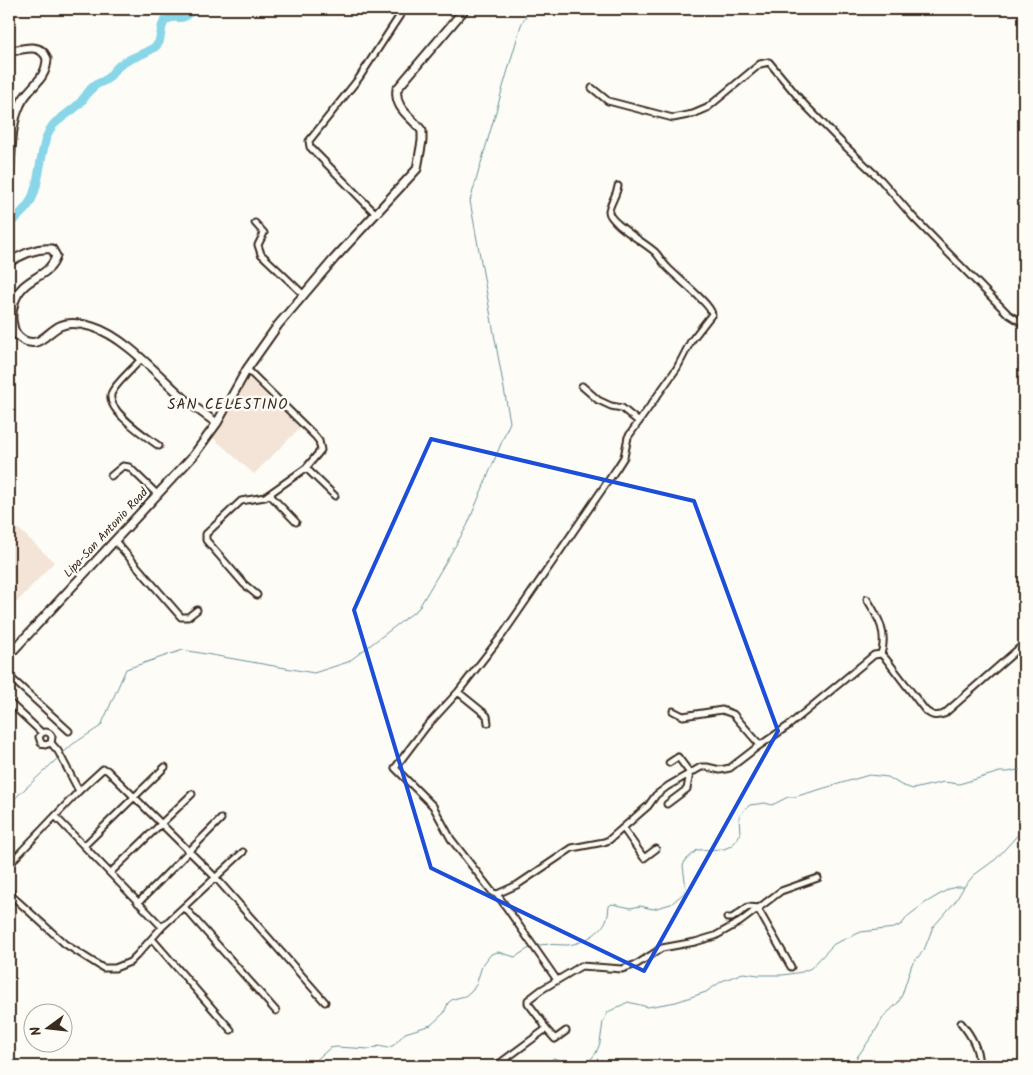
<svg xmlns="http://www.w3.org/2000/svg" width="1033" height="1075" font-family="Kalam,sans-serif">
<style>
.built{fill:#f3e4d7}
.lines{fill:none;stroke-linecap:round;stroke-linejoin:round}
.stream{stroke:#699197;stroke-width:1}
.river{stroke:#88d6e7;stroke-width:9}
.street-casing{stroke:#3b2a1e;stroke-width:9}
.secondary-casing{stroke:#3b2a1e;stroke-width:11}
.street{stroke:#fdfcf7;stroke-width:5}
.secondary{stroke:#fdfcf7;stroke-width:7}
.marked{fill:none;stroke:#1d4ed8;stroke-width:4;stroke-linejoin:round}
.labels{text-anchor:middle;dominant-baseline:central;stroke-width:5;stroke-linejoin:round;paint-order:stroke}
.street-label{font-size:12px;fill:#3b2a1e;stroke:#fdfcf7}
.quarter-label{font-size:15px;letter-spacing:1px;fill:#3b2a1e;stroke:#fdfcf7}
</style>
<rect width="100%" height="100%" fill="#fdfcf7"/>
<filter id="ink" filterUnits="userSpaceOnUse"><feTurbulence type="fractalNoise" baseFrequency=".02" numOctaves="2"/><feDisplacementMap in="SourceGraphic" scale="10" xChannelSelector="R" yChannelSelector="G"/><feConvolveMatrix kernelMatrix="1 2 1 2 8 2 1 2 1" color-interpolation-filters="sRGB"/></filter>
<g filter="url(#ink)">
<!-- built -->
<path class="built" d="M247,376L300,428L254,474L211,436Z
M9,520L54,562L16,603L9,596Z"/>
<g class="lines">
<!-- stream -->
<path class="stream" d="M62,754L73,744L101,726L126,669L183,650L314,673L348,662L418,609L467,526L510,422L470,201L521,25L530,9
M9,804L59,757
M535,946C546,943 556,945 567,945C582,944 603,932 607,918C609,914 608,910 609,906L612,904L631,908L640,906L653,909L671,904L684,893L686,888L683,866L685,861L697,850L724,849L731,846L737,840L740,833L739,817L745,809L750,805L765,803L772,805L788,797H794L869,775L888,777L901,785L913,789L944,782L959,784L1000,772H1008L1022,769L1024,767
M267,1066L279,1061H297L307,1063L315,1061L330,1048L336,1047L370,1049L379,1046L388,1048L394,1045L405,1033L431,1025L444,1013L448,1003L453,999L465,996L471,991L476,985L482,966L491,954L498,952L515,957L531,947
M541,1066L554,1058L564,1062L586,1065L596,1053L600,1043L603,1022L608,1012L628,1002L648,1007L676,1002L706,992L722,981L743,973L759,975H783L802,972L811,968L834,944L861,932L894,928L902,924L908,916L925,903L949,889L956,887H964
M845,1066L855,1060L873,1035L884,1016L898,1003L902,995L912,964L924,950L933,927L955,902L964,887L974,875L996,859L1024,828"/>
<!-- river -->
<path class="river" d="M9,224C16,218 25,211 30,202C42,182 39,138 55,123C63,116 72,111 79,104C85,98 88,91 94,86C98,83 103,82 107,79C112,74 115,69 120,65C130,57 150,53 157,45C163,38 159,25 166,20C176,12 182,25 191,9"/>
<defs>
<path id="street" d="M592,88L608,101L673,118L693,114L707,108L760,64L769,62L804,104L844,145L881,180L914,218L1008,314L1024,324
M376,214L310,147L309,141L359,78L404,9
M255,223L264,233L258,245L261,254L303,294
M141,359C133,369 118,381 112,392C103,409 147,437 159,446
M247,369L315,436L319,441L321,450L306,468L265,497L241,501L206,534V540L244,584L257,595
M582,386L598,400L611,406L622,408L639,422
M306,468L335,496
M111,476L123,466L129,467L158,495
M269,494L296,522
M115,541L181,617H188L197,610
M867,599C878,617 888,633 881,654
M9,676L69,731
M458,692L484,713L487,716L488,723
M9,702L42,733C46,731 50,732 52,737L51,743L45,745L41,743L39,737L42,733
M673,711L683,716L722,710L733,714L760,745
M51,743L58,751L79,791
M667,804L687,789L690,773L678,757L669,763
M56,817L162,927
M623,828L644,858L656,849
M84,846L165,767
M9,867L15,858L79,791L103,769L107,770L216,878L325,1002
M110,873L192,794
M9,888L12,896L65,944L103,968H115L130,962L137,955L162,927L243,852
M497,894L517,885L572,848L604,842L609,840L648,806L656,795L668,786L701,767H707L720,770L730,768L756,748L788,726L874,655L881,654L886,659L925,710C932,716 935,717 944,714L1024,644
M138,903L221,819
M184,907L276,1011
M758,909L791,967
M727,918H732L748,907L760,908
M152,939L231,1030
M557,980L497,894L493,893L451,839L433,806L395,768L426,727L458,692L503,634L617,468L624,457L628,437L677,368L691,341L712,314C711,304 676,277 667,267C662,262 659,256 655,252C647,244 608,222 609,211C609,206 617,194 618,186
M961,1023C971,1035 980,1050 978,1066
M546,1029L555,1039L566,1031
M496,1066L546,1029L543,1023L528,1003V1000L541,990L581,966L622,969L637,964L662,948L695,942L715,936L740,922L781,891L818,878"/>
<path id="secondary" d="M9,52C22,49 41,42 47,59C46,82 28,86 20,105C10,126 12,152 9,174
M9,262C22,255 36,247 52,249L56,256C49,280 22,275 14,303C12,310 11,318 13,325C14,332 18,337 23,340C39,349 47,332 60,326C70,321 83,324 93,327C126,337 160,378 186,400C196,408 206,416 217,423
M9,655L193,456L217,423L247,369L278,325L334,259L417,169L422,141V131C412,117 394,109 397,89L465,9"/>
</defs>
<!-- street casing -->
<use href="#street" class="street-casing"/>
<!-- secondary casing -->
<use href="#secondary" class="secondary-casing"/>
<!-- street -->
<use href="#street" class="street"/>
<!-- secondary -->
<use href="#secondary" class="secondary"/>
</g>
</g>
<!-- marked area -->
<path class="marked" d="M431,439L694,501L778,731L644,971L431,868L354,610Z"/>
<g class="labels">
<!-- street labels -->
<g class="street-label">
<text transform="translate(106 533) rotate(-47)">Lipa-San Antonio Road</text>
</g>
<!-- quarter labels -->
<g class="quarter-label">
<text x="228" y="405">SAN CELESTINO</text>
</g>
</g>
<!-- margin -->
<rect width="1033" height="1075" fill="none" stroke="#fdfcf7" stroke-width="30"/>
<rect x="15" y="15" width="1003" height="1045" fill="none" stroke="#3b2a1e" stroke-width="2" filter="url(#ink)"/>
<!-- north arrow -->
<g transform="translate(48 1028) rotate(255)"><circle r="24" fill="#fdfcf7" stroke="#afa8a0"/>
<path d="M0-4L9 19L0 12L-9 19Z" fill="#3b2a1e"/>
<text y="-8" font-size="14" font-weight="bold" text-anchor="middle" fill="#3b2a1e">N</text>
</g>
</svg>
